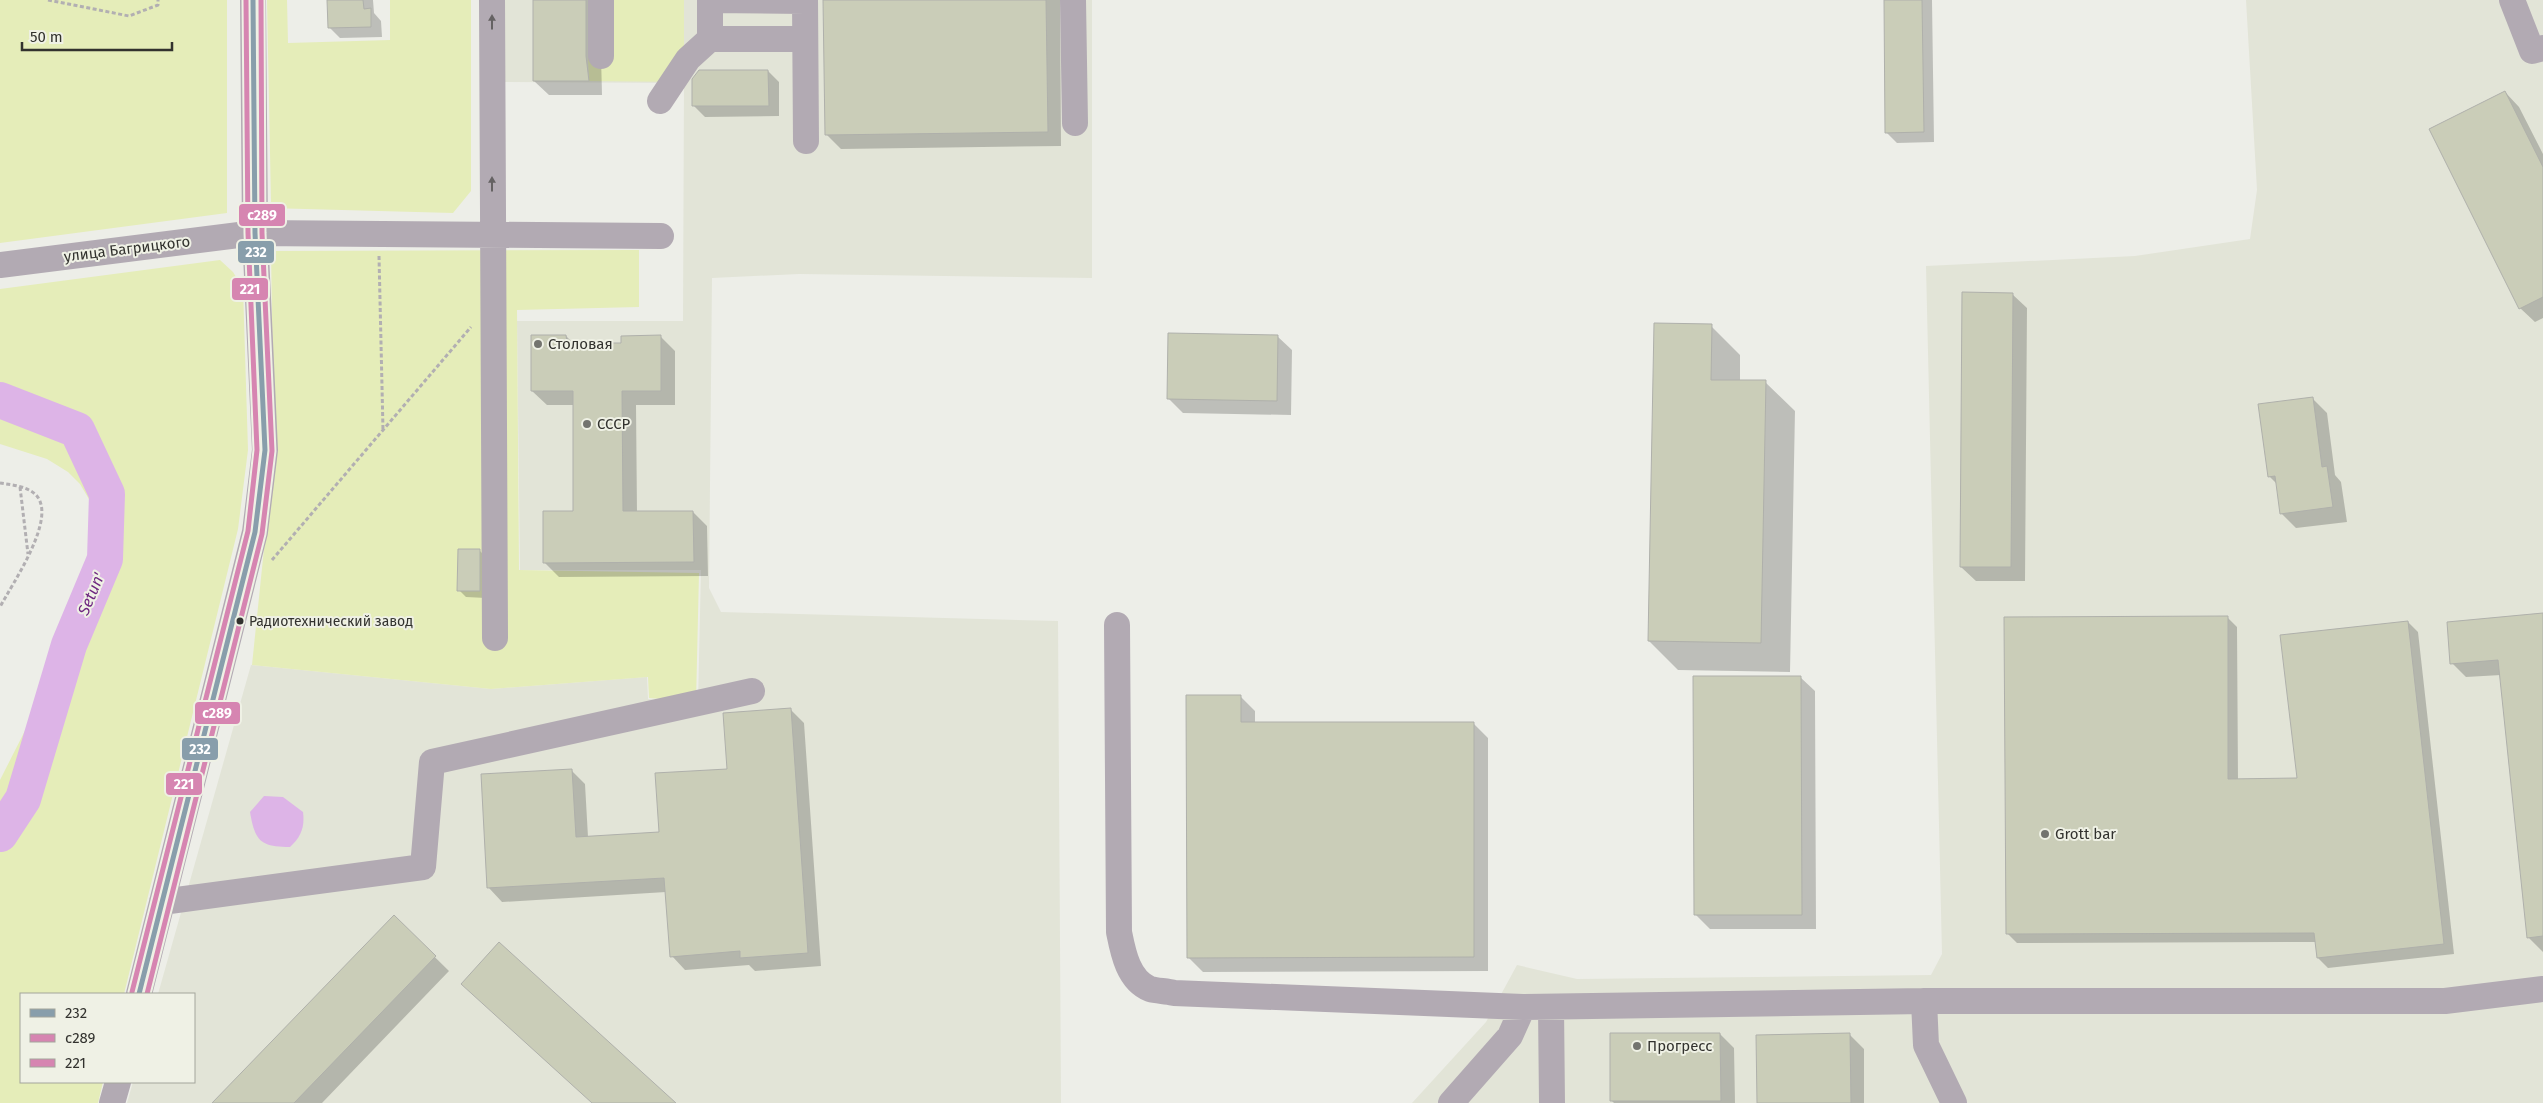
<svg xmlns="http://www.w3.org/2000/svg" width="2543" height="1103" font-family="'Fira Sans',sans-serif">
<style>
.built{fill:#e2e4d7}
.green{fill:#e5edb9}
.water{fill:#ddb4e7}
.shadow{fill:#0003}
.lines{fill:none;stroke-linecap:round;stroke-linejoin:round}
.river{stroke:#ddb4e7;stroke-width:36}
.building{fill:#cacdb8;stroke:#afb0ab}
.path{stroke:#b2afb2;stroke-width:3;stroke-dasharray:4 2.5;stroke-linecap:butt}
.minor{stroke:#b2aab3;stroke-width:26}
.bus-1-casing{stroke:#eff1e5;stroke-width:9}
.bus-2-casing{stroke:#eff1e5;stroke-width:9}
.bus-3-casing{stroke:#eff1e5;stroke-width:9}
.bus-1{stroke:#889eab;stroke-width:5}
.bus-2{stroke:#d685b1;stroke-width:5}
.bus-3{stroke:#d685b1;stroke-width:5}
.oneway{fill:#656263}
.poi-dot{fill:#73746f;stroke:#eff1e5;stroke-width:2}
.bus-dot{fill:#32322e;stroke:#eff1e5;stroke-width:2}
.labels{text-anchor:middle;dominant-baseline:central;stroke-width:4;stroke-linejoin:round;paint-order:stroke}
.bus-label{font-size:14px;fill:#32322e;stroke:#eff1e5;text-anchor:start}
.street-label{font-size:15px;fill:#32322e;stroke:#eff1e5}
.poi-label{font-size:15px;fill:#32322e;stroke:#eff1e5;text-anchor:start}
.water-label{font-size:16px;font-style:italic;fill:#6f2880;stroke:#eff1e5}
.line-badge{stroke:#eff1e5;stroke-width:2}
.badge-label{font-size:14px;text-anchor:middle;font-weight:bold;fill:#fff}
</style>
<rect width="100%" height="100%" fill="#edeee8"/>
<!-- built -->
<path class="built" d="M503,0H1092V278L799,274L712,278L709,588L721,612L1058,621L1061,1103H127L133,1082H194V994H158L251,665L491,689L647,677L648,699L698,703L701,570H520L517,321H683L684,83L503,82Z
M2246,0H2543V1103H1412L1486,1022L1517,965L1577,979L1931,975L1942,954L1926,266L2135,256L2250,239L2257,190Z"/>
<!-- green -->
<path class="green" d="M0,0H227V213L0,243Z
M267,0H287L288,43L390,40V0H471V191L453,213L268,208L271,203Z
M601,0H684V82L589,81L588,58L601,55Z
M639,250V307L517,310L519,570L699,573L696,702L649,698L648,677L491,689L252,665L274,452L271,251Z
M220,260L233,272L243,288L248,450L238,529L124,994H21V1082H103L98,1103H0V780L38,705L66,637L91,560L96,530L90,501L80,484L68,472L47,459L0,444V289Z"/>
<!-- water -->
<path class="water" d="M264,796L283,797L303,812C305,827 301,837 290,847C261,847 255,842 250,812Z"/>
<!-- shadow -->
<path class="shadow" d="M328,0H373L374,13L381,21L382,37L340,38L329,27Z
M534,0H603L600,15L602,95H549L534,81Z
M825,0H1060L1061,146L841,149L826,134Z
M1885,0H1932L1934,142L1897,143L1886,132Z
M768,71L779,82V116L705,117L694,106Z
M2505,92L2519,107L2543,154V318L2535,322L2520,308Z
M2012,294L2027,308L2025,581H1976L1961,567Z
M1711,326L1740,355V381L1765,382L1795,411L1790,672L1678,670L1649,641Z
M566,336L574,344H622L661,337L675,351V405H636L637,512H693L707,526L708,576L559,577L544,562L575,512L574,405H547L532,391Z
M1277,336L1292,350L1291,415L1183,413L1168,398Z
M2312,398L2327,413L2335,475L2341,482L2347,522L2296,528L2281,513L2278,485L2269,476Z
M479,550L486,557V598L466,597L459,590Z
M2543,614V952L2528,937L2501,675L2466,677L2452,663Z
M2227,617L2237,627L2238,780H2298L2408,622L2418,632L2454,954L2328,968L2318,958L2316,942L2017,943L2007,933Z
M1800,677L1815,691L1816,929H1710L1696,915Z
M1240,696L1255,711V724L1473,723L1488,738V971L1203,972L1188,957Z
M791,710L804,723L821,966L755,971L749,965L685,970L672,956L666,892L502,902L489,888L571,770L585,784L588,837L661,833Z
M394,917L449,971L322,1103H214Z
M1720,1034L1734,1048L1735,1103H1614L1612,1101Z
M1849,1034L1864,1049V1103H1759Z"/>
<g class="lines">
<!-- river -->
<path class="river" d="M0,400L77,430L107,494L105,559L69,645L23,799L0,834"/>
</g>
<!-- building -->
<path class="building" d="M327,0H363L364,9L371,8V27L328,28Z
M533,0H586V56L589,81H533Z
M823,0H1046L1048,132L825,135Z
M1884,0H1922L1924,132L1885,133Z
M699,70H768L769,106H692V79Z
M2505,91L2543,167V297L2519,309L2429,129Z
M1962,292L2013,293L2011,567H1960Z
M1654,323L1712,324L1711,380H1766L1761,643L1648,641Z
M1168,333L1278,335L1277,401L1167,399Z
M531,335H566L567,343H621V336L661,335V391H622L623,511H693L694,562L543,563V511H573V391H531Z
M2313,397L2322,467L2327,466L2333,507L2280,514L2275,476L2268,477L2258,404Z
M458,549H480V591H457Z
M2543,613V936L2527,938L2498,660L2450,664L2447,622Z
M2228,616V779L2297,778L2280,635L2408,621L2444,944L2317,958L2314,933L2006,934L2004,617Z
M1693,676H1801L1802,915H1694Z
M1186,695H1241V722H1474V957L1187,958Z
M791,708L808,953L740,958V951L670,957L664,878L487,888L481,774L572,769L576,837L659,832L655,773L727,769L723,713Z
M394,915L436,956L294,1103H212Z
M499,942L676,1103H592L461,984Z
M1610,1033H1720L1721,1101H1610Z
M1850,1033L1851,1103H1757L1756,1035Z"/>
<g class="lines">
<!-- path -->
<path class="path" d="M48,0L129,16L158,5V0
M379,256L383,430
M0,483C12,485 27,486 36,495C58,518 12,584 0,607
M20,487L28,554
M272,560L471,327"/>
<!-- minor -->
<path class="minor" d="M492,0L495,638
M805,0L806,141
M1073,0L1075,123
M2512,0L2532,51L2543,48
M710,39H804
M601,56V0
M660,101L688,59L710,39V0L805,1
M0,265L255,233L661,236
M1117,625L1119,932C1123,952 1128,980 1150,989C1157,991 1167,991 1174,993L1523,1007L1924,1001H2445L2543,989
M162,902L423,867L432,762L752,691
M139,994L255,532L265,450L255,233L253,0
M1924,1001L1926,1045L1954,1103
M1551,1007L1552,1103
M112,1103L118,1082
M1451,1103L1510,1036L1523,1007"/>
<defs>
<path id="bus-1" d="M139,994L255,532L265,450L255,233L253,0"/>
<path id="bus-2" d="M147,994L262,534L272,451L262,233L261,0"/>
<path id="bus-3" d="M132,992L248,531L257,450L248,233L246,0"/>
</defs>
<!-- bus-1 casing -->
<use href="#bus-1" class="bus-1-casing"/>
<!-- bus-2 casing -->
<use href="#bus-2" class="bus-2-casing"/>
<!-- bus-3 casing -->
<use href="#bus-3" class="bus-3-casing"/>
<!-- bus-1 -->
<use href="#bus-1" class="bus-1"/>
<!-- bus-2 -->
<use href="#bus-2" class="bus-2"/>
<!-- bus-3 -->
<use href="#bus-3" class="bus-3"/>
</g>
<!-- one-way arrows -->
<defs><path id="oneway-solid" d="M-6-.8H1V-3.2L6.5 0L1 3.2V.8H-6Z" transform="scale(1.25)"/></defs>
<g class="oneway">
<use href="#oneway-solid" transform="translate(492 22) rotate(-90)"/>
<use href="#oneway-solid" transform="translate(492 184) rotate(-90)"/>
</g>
<!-- markers -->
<g class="poi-dot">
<circle cx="538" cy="344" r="5"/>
<circle cx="587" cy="424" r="5"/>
<circle cx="2045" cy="834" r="5"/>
<circle cx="1637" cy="1046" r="5"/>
</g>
<circle class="bus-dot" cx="240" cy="621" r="4.5"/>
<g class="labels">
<!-- bus labels -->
<g class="bus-label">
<text x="249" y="621">Радиотехнический завод</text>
</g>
<!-- street labels -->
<g class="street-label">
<text transform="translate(127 249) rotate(-7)">улица Багрицкого</text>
</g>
<!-- poi labels -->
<g class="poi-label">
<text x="548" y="344">Столовая</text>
<text x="597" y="424">СССР</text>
<text x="2055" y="834">Grott bar</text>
<text x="1647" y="1046">Прогресс</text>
</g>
<!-- water labels -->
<g class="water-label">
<text transform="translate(91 594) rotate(-67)">Setun'</text>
</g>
</g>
<g class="line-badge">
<rect x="238" y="203" width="48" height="24" rx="5" fill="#d685b1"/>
<rect x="237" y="240" width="38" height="24" rx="5" fill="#889eab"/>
<rect x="231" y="277" width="38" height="24" rx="5" fill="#d685b1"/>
<rect x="194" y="701" width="47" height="24" rx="5" fill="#d685b1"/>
<rect x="181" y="737" width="38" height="24" rx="5" fill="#889eab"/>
<rect x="165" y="772" width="38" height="24" rx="5" fill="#d685b1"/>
</g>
<g class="badge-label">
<text x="262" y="220">с289</text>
<text x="256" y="257">232</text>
<text x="250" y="294">221</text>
<text x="217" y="718">с289</text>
<text x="200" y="754">232</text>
<text x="184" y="789">221</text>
</g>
<!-- legend -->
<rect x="20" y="993" width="175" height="90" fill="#eff1e5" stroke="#a3a59c"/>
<rect x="30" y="1009" width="25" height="8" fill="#889eab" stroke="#a3a59c"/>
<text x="65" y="1018" font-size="15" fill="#32322e">232</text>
<rect x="30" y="1034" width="25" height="8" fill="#d685b1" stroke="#a3a59c"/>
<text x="65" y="1043" font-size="15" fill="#32322e">с289</text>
<rect x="30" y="1059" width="25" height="8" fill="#d685b1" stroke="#a3a59c"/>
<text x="65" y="1068" font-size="15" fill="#32322e">221</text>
<!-- scale -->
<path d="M22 42v8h150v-8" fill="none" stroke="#32322e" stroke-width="2.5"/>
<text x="30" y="42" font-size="15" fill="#32322e" stroke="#eff1e5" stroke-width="4" paint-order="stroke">50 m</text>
</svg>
